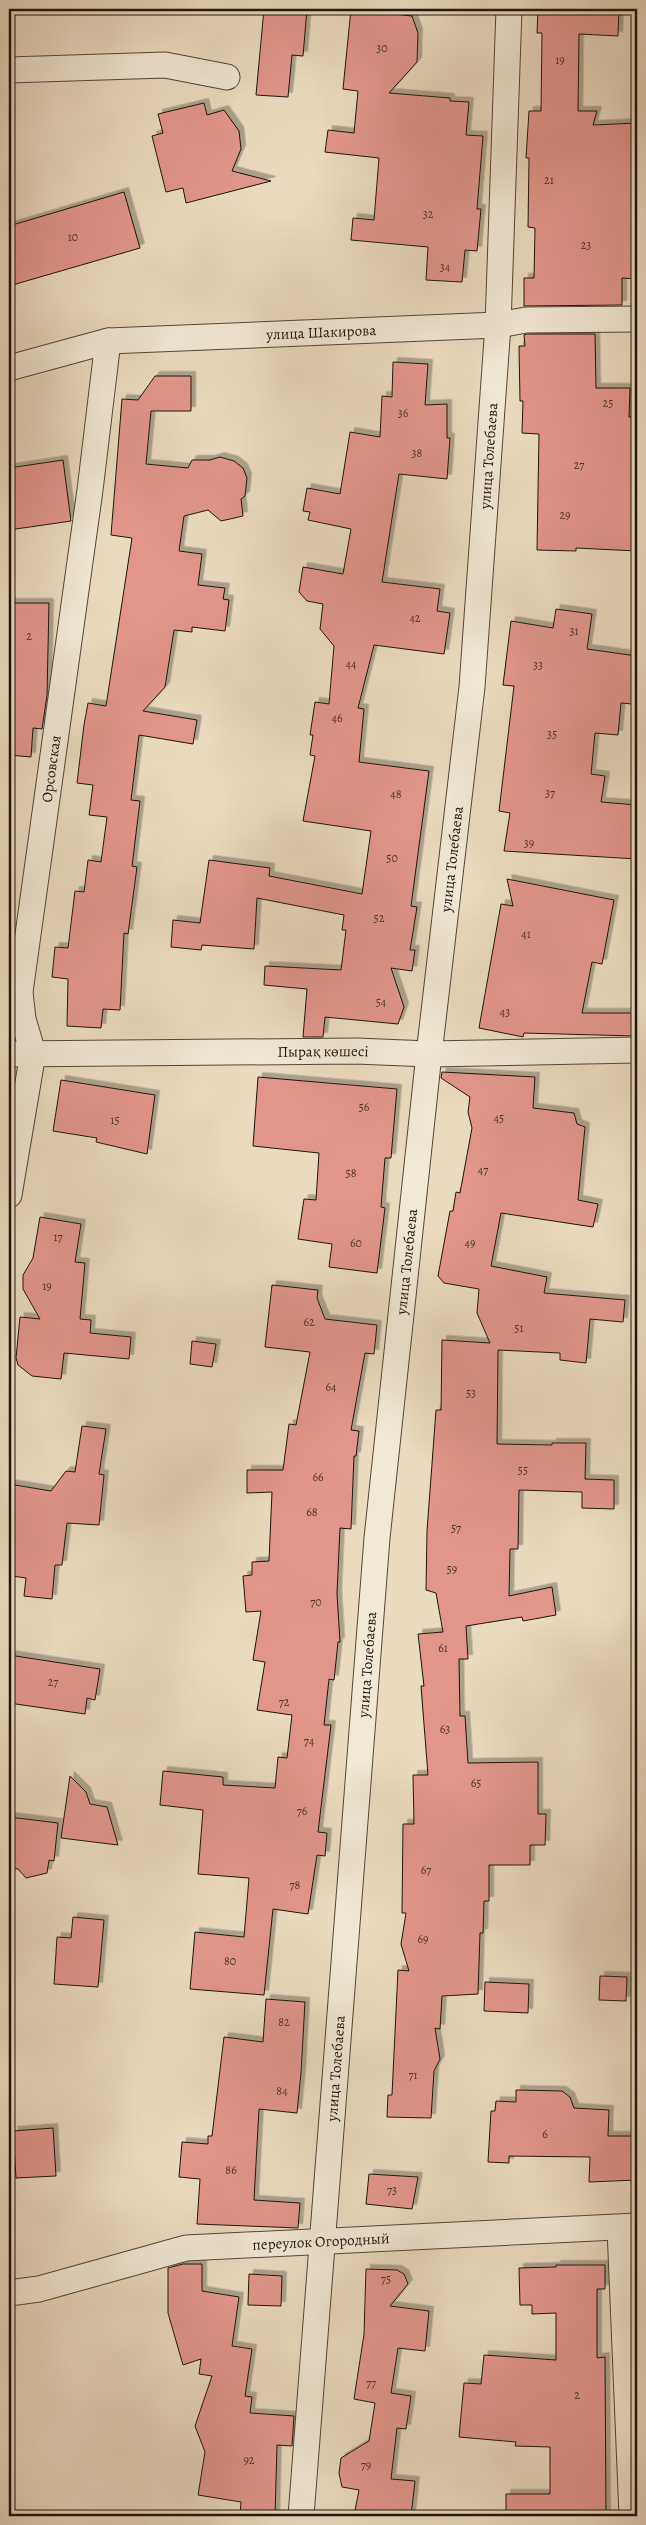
<svg xmlns="http://www.w3.org/2000/svg" width="646" height="2525" font-family="Alegreya,serif">
<style>
.building{fill:#e2968b;stroke:#1e140d;filter:url(#shadow)}
.lines{fill:none;stroke-linecap:round;stroke-linejoin:round}
.minor-casing{stroke:#51463a;stroke-width:27}
.minor{stroke:#f1e8d6;stroke-width:25}
.labels{text-anchor:middle;dominant-baseline:central;stroke-width:4;stroke-linejoin:round;paint-order:stroke}
.number-label{font-size:12px;fill:#4f342c}
.street-label{font-size:15px;fill:#1e140d;stroke:#f1e8d6}
</style>
<defs>
<filter id="shadow"><feDropShadow dx="4.5" dy="-4.5" stdDeviation="0" flood-color="#0004"/></filter>
</defs>
<rect width="100%" height="100%" fill="#eadbc0"/>
<filter id="stains"><feTurbulence type="fractalNoise" baseFrequency=".004" numOctaves="4"/><feColorMatrix values="0 0 0 0 .2 0 0 0 0 .09 0 0 0 0 .02 0 0 0 .5 -.17"/></filter>
<radialGradient id="worn" r=".72"><stop offset=".6" stop-color="#630" stop-opacity="0"/><stop offset="1" stop-color="#630" stop-opacity=".3"/></radialGradient>
<!-- building -->
<path class="building" d="M264,9H307L303,56L292,55L288,97L256,95Z
M351,9L412,16L418,33L417,62L389,93L450,98V101L469,102L466,135L483,136L477,209H481L477,251L465,250L462,282L426,280L428,247L351,240L353,218L374,220L379,158L325,152L328,130L354,133L358,91L343,89Z
M538,9H619L618,36L579,34L578,111H597L593,125L637,123V279L622,278V305L524,306V278H534L535,228L528,227L529,158H526L529,111H541L542,33H537Z
M204,103L207,115L224,110L239,131L241,149L232,171L271,181L186,203L183,188L166,192L152,136L163,133L158,114Z
M124,192L140,248L9,286V226Z
M527,334H595L596,388H630L629,417H637V551L576,548V551L537,550L539,434L522,433L523,401H520L519,346H525L524,335Z
M393,362L428,364L425,405L447,404V438H450L447,479L399,474L382,582L440,589L437,611L450,613L444,654L374,645L358,708L364,709L359,762L429,771L411,906L417,907L410,950H415L412,971L391,968L404,1007L398,1024L325,1017L323,1037H303L307,989L264,985L265,966L341,970L346,930H342L344,915L257,898L254,949L202,945L201,950L171,947L173,920L200,923L209,860L270,868L269,876L362,894L371,831L303,821L315,756L310,755L313,735H310L315,702L329,704L334,646L320,629L323,604L307,601L299,592L303,567L343,574L351,529L308,520L310,512L303,511L307,488L340,494L350,432L380,437L382,396L392,397Z
M155,376H191V411H151L146,464L188,468L192,460H210L220,457L234,461L243,468L247,478L245,496L241,499L243,516L221,521L208,510L184,516L179,551L202,554L198,585L225,588L223,599L229,600L225,631L192,627V632L174,630L165,687L143,711L197,720L193,744L139,735L131,800L140,801L132,866L137,867L128,934L124,933L120,1010L103,1009L101,1028L67,1026L68,979L52,977L55,947L68,948L75,891L84,892L88,860L101,862L107,817L89,815L93,785L77,783L84,725L88,703L106,706L132,538L111,535L122,399L138,400Z
M63,460L71,521L9,530V468Z
M9,603H49L47,695L42,729L33,728L31,757L9,755Z
M556,609L592,614L587,649L637,656L632,704L621,703L618,735L595,733L591,774L605,776L601,802L637,805V859L504,851L510,813L499,811L514,686L503,685L511,621L553,628Z
M507,879L614,900L602,964L592,962L582,1013H634V1036L524,1033L523,1037L479,1028L501,904L513,906Z
M442,1072L535,1077L533,1108L574,1113L577,1124L585,1127L578,1200L598,1204L593,1227L501,1213L491,1266L547,1277L544,1293L625,1300L623,1322L590,1319L586,1363L560,1360V1353L498,1350L497,1444L552,1445V1443H586L585,1479L614,1480V1509L582,1508V1492L519,1490L518,1549H510L509,1596L552,1587L556,1615L523,1621L522,1617L466,1626L468,1659H459L460,1716H465L468,1763L538,1762V1814H546L545,1845H530V1865H489V1901H484L483,1933H480L478,1994L442,1996L440,2029L435,2028L440,2059L434,2071L431,2118L387,2117L388,2095H392L398,1970L409,1971L401,1944L406,1913H402L403,1824H414L413,1775H428L421,1686H424L418,1634L443,1632L436,1593L426,1590L427,1531L436,1410H441L442,1340L490,1343L477,1313L479,1289L444,1283L438,1276L450,1211H453L456,1192L460,1193L472,1128L468,1112L470,1097L441,1078Z
M258,1077L397,1089L391,1158H385L381,1207L385,1208L377,1273L329,1267L332,1244L298,1239L304,1199L316,1200L319,1153L253,1146Z
M61,1080L155,1095L147,1154L96,1142L97,1138L53,1131Z
M40,1217L81,1224L75,1262L85,1263L80,1319L91,1320L90,1333L131,1337L129,1359L64,1353L61,1379L32,1376L18,1365L16,1358L20,1317L40,1319L23,1289V1275L33,1258Z
M272,1285L318,1290L317,1298L325,1319L377,1325L374,1354L365,1353L351,1430L359,1431L356,1456H354L351,1529L340,1528L337,1594L340,1642H338L334,1680L329,1679L324,1725H331L318,1832L327,1833L325,1856L317,1855L308,1914L273,1909L264,1995L190,1989L195,1932L244,1937L249,1878L198,1874L203,1810L160,1805L163,1771L223,1777V1785L275,1788L278,1757L287,1758L292,1715L257,1710L265,1662L253,1660L261,1611L246,1612L243,1576L252,1575V1562L269,1561L272,1492L247,1493V1470H283L289,1424L296,1425L310,1352L265,1347Z
M192,1341L216,1344L212,1367L190,1364Z
M82,1426L106,1429L99,1474L104,1475L99,1525L67,1523L62,1565H55L52,1599L24,1596L26,1578L12,1576L13,1561H9V1484L51,1491L66,1471L75,1472Z
M9,1655L100,1669L95,1700L87,1698L85,1714L9,1703Z
M70,1776L86,1792L90,1804L107,1807L118,1845L61,1838Z
M9,1817L58,1823L54,1861L49,1860L47,1873L26,1878L18,1869L9,1868Z
M73,1917L104,1920L98,1987L54,1984L57,1937L71,1938Z
M600,1976L627,1977L626,2001L599,2000Z
M485,1982L529,1984L528,2013L484,2011Z
M266,1999L305,2002L301,2073L297,2113L259,2109L254,2200L300,2203L298,2228L197,2224L200,2179L179,2177L182,2142L208,2144V2136H212L224,2037L263,2042Z
M516,2090L562,2091L570,2097L574,2108L609,2110L608,2136H637V2180L589,2182L590,2157L509,2156V2163L488,2162L491,2111H495L496,2101L516,2102Z
M53,2128L56,2176L16,2178L13,2131Z
M369,2174L418,2177L412,2209L366,2204Z
M183,2264H202V2291L239,2297L232,2346L252,2349L245,2396L252,2397L250,2413L294,2416L292,2446L277,2445L275,2516H240L241,2502L198,2495L205,2452L195,2426L212,2376L199,2374L201,2359L183,2365L168,2313V2268Z
M556,2265H605V2289H597V2358L605,2357L606,2516H506V2494H550V2447L515,2446L516,2442L459,2437L464,2383L481,2384L484,2355L556,2360V2313L532,2314V2305H520L519,2268L556,2267Z
M366,2269L397,2270L404,2274L408,2284L390,2306L429,2311L425,2351L398,2348L391,2393L411,2396L406,2429L397,2428L391,2479L415,2481L411,2516H354L359,2490L342,2487L339,2473L341,2458L369,2441L375,2403L354,2399L364,2334Z
M249,2274L282,2276L281,2306L248,2305Z"/>
<g class="lines">
<defs>
<g id="minor">
<path d="M9,70L165,65L227,77"/>
<path id="s1" d="M9,368L108,341L498,325L526,320L637,319"/>
<path id="s2" d="M9,1054L356,1051L429,1054L637,1050"/>
<path id="s3" d="M9,1195L33,1053L23,1019L20,992L90,490L108,341"/>
<path d="M620,2228L632,2516"/>
<path id="s4" d="M9,2293L39,2289L186,2248L637,2226"/>
<path id="s5" d="M301,2516L377,1538L429,1054L472,687L498,325L509,9"/>
</g>
</defs>
<!-- minor casing -->
<use href="#minor" class="minor-casing"/>
<!-- minor -->
<use href="#minor" class="minor"/>
</g>
<g class="labels">
<!-- number labels -->
<g class="number-label">
<text x="382" y="48">30</text>
<text x="560" y="60">19</text>
<text x="549" y="180">21</text>
<text x="428" y="214">32</text>
<text x="73" y="237">10</text>
<text x="586" y="245">23</text>
<text x="445" y="267">34</text>
<text x="608" y="403">25</text>
<text x="403" y="413">36</text>
<text x="417" y="453">38</text>
<text x="579" y="465">27</text>
<text x="565" y="515">29</text>
<text x="415" y="618">42</text>
<text x="574" y="631">31</text>
<text x="29" y="636">2</text>
<text x="351" y="664">44</text>
<text x="538" y="665">33</text>
<text x="337" y="718">46</text>
<text x="552" y="734">35</text>
<text x="550" y="793">37</text>
<text x="396" y="794">48</text>
<text x="529" y="843">39</text>
<text x="392" y="858">50</text>
<text x="379" y="918">52</text>
<text x="526" y="934">41</text>
<text x="381" y="1002">54</text>
<text x="505" y="1012">43</text>
<text x="364" y="1107">56</text>
<text x="499" y="1118">45</text>
<text x="115" y="1120">15</text>
<text x="483" y="1170">47</text>
<text x="351" y="1173">58</text>
<text x="58" y="1237">17</text>
<text x="356" y="1243">60</text>
<text x="470" y="1243">49</text>
<text x="47" y="1286">19</text>
<text x="309" y="1322">62</text>
<text x="519" y="1328">51</text>
<text x="331" y="1387">64</text>
<text x="471" y="1393">53</text>
<text x="523" y="1470">55</text>
<text x="318" y="1477">66</text>
<text x="312" y="1512">68</text>
<text x="456" y="1528">57</text>
<text x="452" y="1569">59</text>
<text x="316" y="1602">70</text>
<text x="443" y="1648">61</text>
<text x="53" y="1682">27</text>
<text x="284" y="1702">72</text>
<text x="445" y="1729">63</text>
<text x="309" y="1741">74</text>
<text x="476" y="1783">65</text>
<text x="302" y="1811">76</text>
<text x="426" y="1870">67</text>
<text x="295" y="1885">78</text>
<text x="423" y="1939">69</text>
<text x="230" y="1961">80</text>
<text x="284" y="2022">82</text>
<text x="413" y="2075">71</text>
<text x="282" y="2091">84</text>
<text x="545" y="2134">6</text>
<text x="231" y="2170">86</text>
<text x="392" y="2190">73</text>
<text x="386" y="2279">75</text>
<text x="371" y="2383">77</text>
<text x="577" y="2395">2</text>
<text x="249" y="2460">92</text>
<text x="366" y="2465">79</text>
</g>
<!-- street labels -->
<g class="street-label">
<text stroke="none"><textPath href="#s1" startOffset="316">улица Шакирова</textPath></text>
<text stroke="none"><textPath href="#s5" startOffset="2069">улица Толебаева</textPath></text>
<text stroke="none"><textPath href="#s3" startOffset="432">Орсовская</textPath></text>
<text stroke="none"><textPath href="#s5" startOffset="1664">улица Толебаева</textPath></text>
<text stroke="none"><textPath href="#s2" startOffset="314">Пырақ көшесі</textPath></text>
<text stroke="none"><textPath href="#s5" startOffset="1259">улица Толебаева</textPath></text>
<text stroke="none"><textPath href="#s5" startOffset="854">улица Толебаева</textPath></text>
<text stroke="none"><textPath href="#s5" startOffset="449">улица Толебаева</textPath></text>
<text stroke="none"><textPath href="#s4" startOffset="318">переулок Огородный</textPath></text>
</g>
</g>
<!-- margin -->
<rect width="646" height="2525" fill="none" stroke="#eadbc0" stroke-width="30"/>
<rect x="10" y="10" width="626" height="2505" fill="none" stroke="#1e140d" stroke-width="2.5"/>
<rect x="15" y="15" width="616" height="2495" fill="none" stroke="#1e140d"/>
<rect width="100%" height="100%" filter="url(#stains)"/>
<rect width="100%" height="100%" fill="url(#worn)"/>
</svg>
